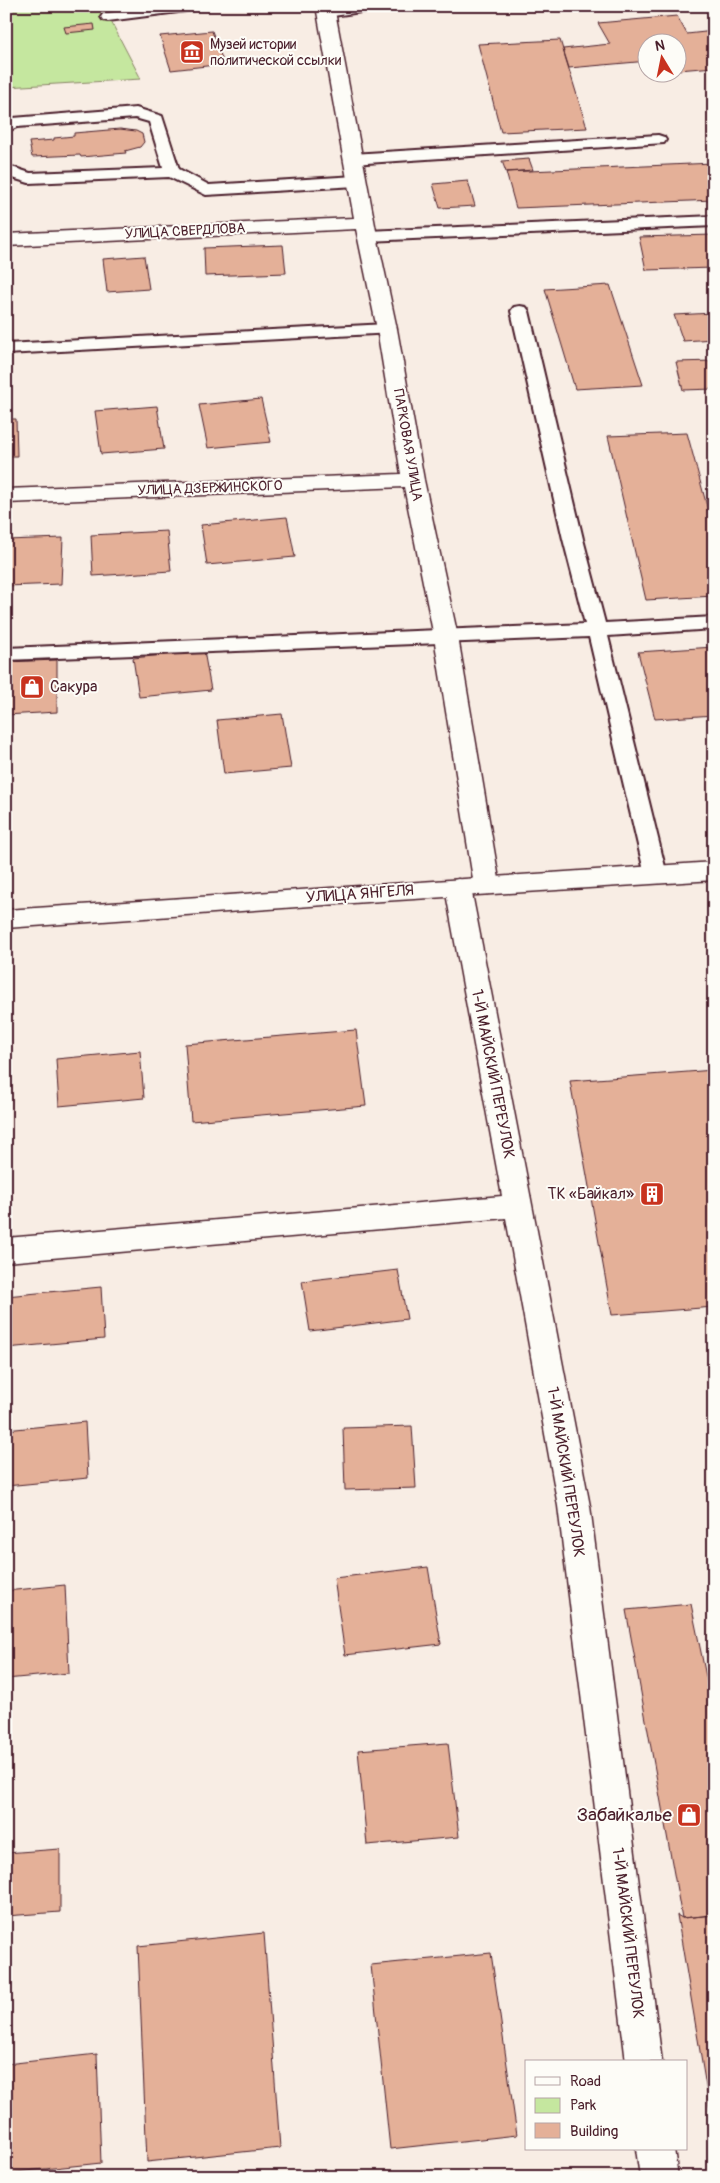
<svg xmlns="http://www.w3.org/2000/svg" width="720" height="2183" font-family="Pangolin,sans-serif">
<style>
.green{fill:#c5e79f;stroke:#888365}
.building{fill:#e4b098;stroke:#4a1f2b}
.lines{fill:none;stroke-linecap:round;stroke-linejoin:round}
.service-casing{stroke:#4a1f2b;stroke-width:4}
.minor-casing{stroke:#4a1f2b;stroke-width:3}
.secondary-casing{stroke:#4a1f2b;stroke-width:3}
.service{fill:#fdfcf7;fill-rule:evenodd}
.minor{fill:#fdfcf7;fill-rule:evenodd}
.secondary{fill:#fdfcf7;fill-rule:evenodd}
.labels{text-anchor:middle;dominant-baseline:central;stroke-width:4;stroke-linejoin:round;paint-order:stroke}
.far-poi-label{font-size:14px;fill:#4a1f2b;stroke:#fdfcf7;text-anchor:start}
.far-street-label{font-size:14px;fill:#4a1f2b;stroke:#fdfcf7}
.poi-label{font-size:16px;fill:#4a1f2b;stroke:#fdfcf7;text-anchor:start}
.street-label{font-size:16px;fill:#4a1f2b;stroke:#fdfcf7}
.near-poi-label{font-size:19px;fill:#4a1f2b;stroke:#fdfcf7;text-anchor:end}
</style>
<rect width="100%" height="100%" fill="#f8ede4"/>
<filter id="ink" filterUnits="userSpaceOnUse"><feTurbulence type="fractalNoise" baseFrequency=".02" numOctaves="2"/><feDisplacementMap in="SourceGraphic" scale="10" xChannelSelector="R" yChannelSelector="G"/><feConvolveMatrix kernelMatrix="1 2 1 2 8 2 1 2 1" color-interpolation-filters="sRGB"/></filter>
<g filter="url(#ink)">
<!-- green -->
<path class="green" d="M6,6H103L141,79L6,87Z"/>
<!-- building -->
<path class="building" d="M677,16L687,34L714,31V67L678,70V42H648V61L569,68L563,49L610,44L598,23Z
M94,24L95,30L66,33L64,27Z
M212,31L224,64L171,70L160,36Z
M560,40L587,128L501,132L478,44Z
M120,129L136,131L142,134L144,142L140,147L125,151L126,153L81,157L80,155L32,157L29,142L54,140V138L74,136V133Z
M529,159L533,170L506,172L502,161Z
M714,163V200L516,208L506,172Z
M468,181L475,206L440,208L433,184Z
M714,235V268L646,270L639,237Z
M283,245L286,273L205,276L204,248Z
M144,256L149,289L107,292L103,259Z
M610,285L643,385L575,389L545,289Z
M714,313V339L683,341L674,315Z
M714,361V389L683,390L676,362Z
M261,399L271,442L208,448L199,405Z
M157,406L164,449L101,454L95,411Z
M6,419H16L17,456H6Z
M687,433L714,532V596L646,600L608,436Z
M287,517L295,557L207,565L201,525Z
M167,531L171,571L93,576L91,535Z
M63,538L61,584L6,586V540Z
M714,647V715L655,719L638,652Z
M204,651L211,690L139,697L133,658Z
M57,660V712L6,715V662Z
M282,714L291,768L224,774L217,720Z
M356,1030L366,1106L191,1121L185,1044Z
M140,1051L144,1098L59,1106L56,1059Z
M714,1070V1307L612,1315L570,1081Z
M398,1270L407,1319L310,1331L302,1281Z
M101,1287L104,1339L6,1348V1296Z
M85,1422L88,1478L6,1486V1430Z
M412,1426L416,1488L345,1490L343,1428Z
M428,1567L441,1644L345,1655L334,1578Z
M65,1585L69,1673L6,1679V1591Z
M691,1604L714,1715V1915L682,1918L626,1610Z
M448,1743L459,1837L367,1845L358,1750Z
M60,1849V1912L6,1916V1853Z
M677,1915L682,1918L714,1915V2134Z
M264,1933L280,2148L147,2162L138,1946Z
M491,1953L517,2135L390,2149L371,1965Z
M97,2054L101,2163L6,2173V2064Z"/>
<g class="lines">
<defs>
<path id="service" d="M157,6H201L194,10L108,21L103,20L101,17L103,14L108,13Z
M342,6H382L375,10L326,17L321,16L319,13L321,10Z
M136,108L162,116L179,169L209,185L356,176L362,178L364,181L362,184L356,186L206,195L169,177L29,183L6,176V165L30,173L163,168L149,122L135,118L17,127L6,132V120L13,118Z
M658,135L664,137L666,140L664,143L352,164L346,162L344,159L346,156L352,154Z
M714,216V226L367,241L361,240L359,236L361,232L367,231Z
M520,306L526,307L529,311L583,539L605,623L714,617V629L608,636L667,875L664,880L656,883L648,880L645,875L589,637L6,660V648L585,624L563,539L511,311L514,307Z
M387,324L393,325L396,329L393,333L6,354V344Z"/>
<path id="minor" d="M316,6H334L377,236L397,329L424,480L458,637L500,885L496,891L487,894L478,891L474,885L434,637L404,487L6,503V489L401,474L377,329L356,229L6,246V234L354,218Z
M458,879L467,882L471,888L590,1506L662,2062H626L558,1506L506,1218L6,1262V1238L502,1196L445,888L449,882Z
M636,2149H674L678,2177H640Z"/>
<path id="secondary" d="M714,862V880L367,902L6,928V910Z"/>
</defs>
<!-- service casing -->
<use href="#service" class="service-casing"/>
<!-- minor casing -->
<use href="#minor" class="minor-casing"/>
<!-- secondary casing -->
<use href="#secondary" class="secondary-casing"/>
<!-- service -->
<use href="#service" class="service"/>
<!-- minor -->
<use href="#minor" class="minor"/>
<!-- secondary -->
<use href="#secondary" class="secondary"/>
</g>
</g>
<!-- icons -->
<defs>
<symbol id="museum-square" viewBox="-11 -11 22 22"><rect x="-9" y="-9" width="18" height="18" rx="4" fill="#c8321e" stroke="#fdfcf7"/><path d="M0-6L6-3V-2H-6V-3ZM-5-1h2V3h-2ZM-1-1h2V3h-2ZM3-1h2V3H3ZM-6 4H6V6H-6Z" fill="#fff"/></symbol>
<symbol id="shop-square" viewBox="-11 -11 22 22"><rect x="-9" y="-9" width="18" height="18" rx="4" fill="#c8321e" stroke="#fdfcf7"/><path d="M-5-2.5h2.3a2.7 3.5 0 0 1 5.4 0H5L5.5 6h-11ZM-1.5-2.5h3a1.5 2.3 0 0 0-3 0Z" fill="#fff"/></symbol>
<symbol id="building-square" viewBox="-11 -11 22 22"><rect x="-9" y="-9" width="18" height="18" rx="4" fill="#c8321e" stroke="#fdfcf7"/><path d="M-4-6H4V6H1V3H-1V6H-4ZM-2.5-4.3h1.7v1.8h-1.7ZM.8-4.3h1.7v1.8H.8ZM-2.5-1h1.7V.8h-1.7ZM.8-1h1.7V.8H.8Z" fill="#fff"/></symbol>
</defs>
<g fill-rule="evenodd">
<use href="#museum-square" x="178" y="38" width="28" height="28"/>
<use href="#shop-square" x="18" y="673" width="28" height="28"/>
<use href="#building-square" x="638" y="1180" width="28" height="28"/>
<use href="#shop-square" x="675" y="1801" width="28" height="28"/>
</g>
<g class="labels">
<!-- far-poi labels -->
<g class="far-poi-label">
<text x="210" y="44">Музей истории<tspan x="210" dy="16">политической ссылки</tspan></text>
</g>
<!-- far-street labels -->
<g class="far-street-label">
<text transform="translate(185 231) rotate(-3)">УЛИЦА СВЕРДЛОВА</text>
<text transform="translate(408 445) rotate(80)">ПАРКОВАЯ УЛИЦА</text>
<text transform="translate(210 488) rotate(-2)">УЛИЦА ДЗЕРЖИНСКОГО</text>
</g>
<!-- poi labels -->
<g class="poi-label">
<text x="50" y="687">Сакура</text>
<text x="634" y="1194" text-anchor="end">ТК «Байкал»</text>
</g>
<!-- street labels -->
<g class="street-label">
<text transform="translate(360 894) rotate(-4)">УЛИЦА ЯНГЕЛЯ</text>
<text transform="translate(493 1074) rotate(79)">1-Й МАЙСКИЙ ПЕРЕУЛОК</text>
<text transform="translate(566 1472) rotate(81)">1-Й МАЙСКИЙ ПЕРЕУЛОК</text>
<text transform="translate(628 1933) rotate(83)">1-Й МАЙСКИЙ ПЕРЕУЛОК</text>
</g>
<!-- near-poi labels -->
<g class="near-poi-label">
<text x="672" y="1815">Забайкалье</text>
</g>
</g>
<!-- margin -->
<rect width="720" height="2183" fill="none" stroke="#fdfcf7" stroke-width="25"/>
<rect x="12" y="12" width="695" height="2158" fill="none" stroke="#4a1f2b" stroke-width="2" filter="url(#ink)"/>
<!-- legend -->
<rect x="525" y="2060" width="162" height="90" fill="#fdfcf7" stroke="#b5a4a5"/>
<rect x="535" y="2077" width="25" height="8" fill="#fdfcf7" stroke="#b5a4a5"/>
<text x="570" y="2086" font-size="15" fill="#4a1f2b">Road</text>
<rect x="535" y="2098" width="25" height="15" fill="#c5e79f" stroke="#b5a4a5"/>
<text x="570" y="2110" font-size="15" fill="#4a1f2b">Park</text>
<rect x="535" y="2123" width="25" height="15" fill="#e4b098" stroke="#b5a4a5"/>
<text x="570" y="2136" font-size="15" fill="#4a1f2b">Building</text>
<!-- north arrow -->
<g transform="translate(662 58) rotate(350)"><circle r="24" fill="#fdfcf7" stroke="#b5a4a5"/>
<path d="M0-4L9 19L0 12L-9 19Z" fill="#c8321e"/>
<text y="-8" font-size="14" font-weight="bold" text-anchor="middle" fill="#4a1f2b">N</text>
</g>
</svg>
